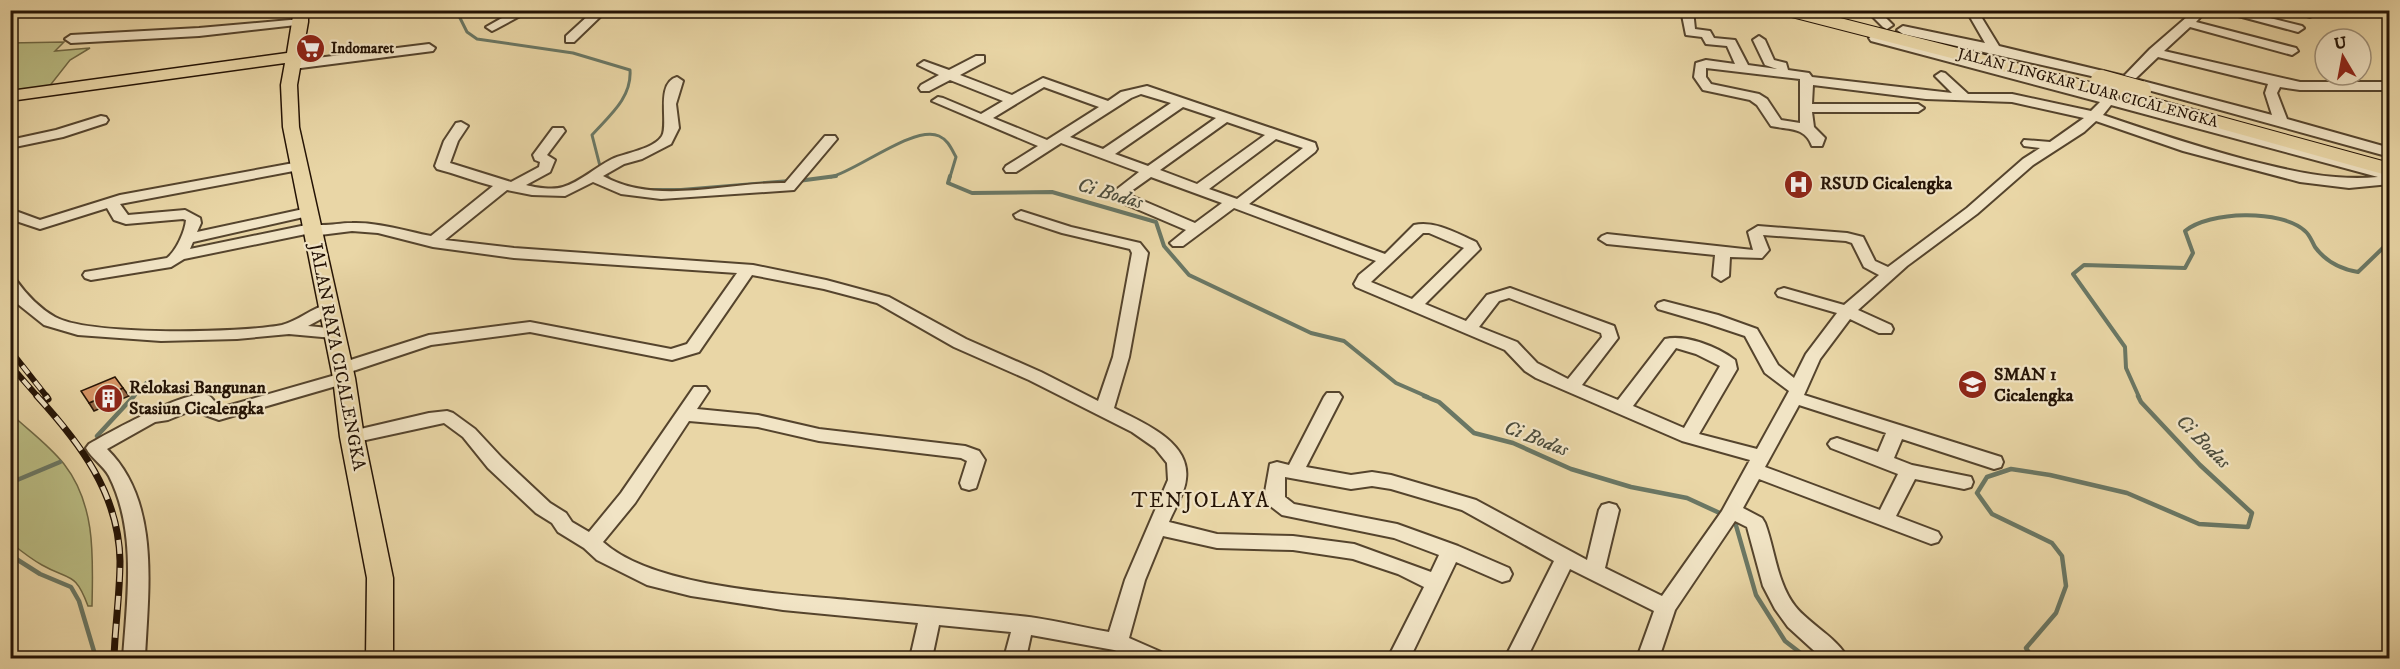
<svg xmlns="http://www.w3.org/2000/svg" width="2400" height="669" font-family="'IM FELL DW Pica',serif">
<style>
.green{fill:#babd84;stroke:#6f6844;stroke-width:1.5}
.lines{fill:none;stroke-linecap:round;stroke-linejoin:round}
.stream-far2{stroke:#6a7764;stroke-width:3}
.stream-far1{stroke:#6a7764;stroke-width:4}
.stream{stroke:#6a7764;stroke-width:4.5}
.minor-casing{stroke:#55442d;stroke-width:4}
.major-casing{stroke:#241305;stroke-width:3}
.highway-casing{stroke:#241305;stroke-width:2}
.minor{fill:#f1e4c5;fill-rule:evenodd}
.major{fill:#e9d6a6;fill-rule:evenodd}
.highway{fill:#e9d6a6;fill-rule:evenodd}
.rail-far1-casing{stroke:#241305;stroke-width:6}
.rail-casing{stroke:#241305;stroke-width:7}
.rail-far1{stroke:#f1e4c5;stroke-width:4;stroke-dasharray:10;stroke-linecap:butt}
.rail{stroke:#f1e4c5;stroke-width:4.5;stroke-dasharray:14;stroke-linecap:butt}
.highway-bridge-casing{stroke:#241305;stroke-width:22;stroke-linecap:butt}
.highway-bridge{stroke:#e9d6a6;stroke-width:20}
.shaded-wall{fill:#976847;stroke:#241305;stroke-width:1.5}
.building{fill:#d89566;stroke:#241305;stroke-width:1.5}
.labels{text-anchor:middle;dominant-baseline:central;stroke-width:4.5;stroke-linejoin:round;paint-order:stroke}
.far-poi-label{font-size:15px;font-weight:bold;fill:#241305;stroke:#f1e4c5;text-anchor:start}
.far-street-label{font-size:15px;fill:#241305;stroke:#f1e4c5}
.poi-label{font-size:18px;font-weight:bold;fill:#241305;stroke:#f1e4c5;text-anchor:start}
.street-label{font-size:18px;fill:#241305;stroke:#f1e4c5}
.water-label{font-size:20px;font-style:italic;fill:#4d4d3d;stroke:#f1e4c5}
.quarter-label{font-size:21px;letter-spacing:1.5px;fill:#241305;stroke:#f1e4c5}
</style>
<rect width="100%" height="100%" fill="#e9d6a6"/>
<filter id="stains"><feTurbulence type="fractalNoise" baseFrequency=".00333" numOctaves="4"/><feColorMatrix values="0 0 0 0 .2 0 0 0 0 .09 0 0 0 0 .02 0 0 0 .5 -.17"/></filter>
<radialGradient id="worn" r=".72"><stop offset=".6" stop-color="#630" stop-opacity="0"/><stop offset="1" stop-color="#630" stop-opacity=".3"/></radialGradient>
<!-- green -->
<path class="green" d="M64,42L55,51L90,48L70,60L48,88L11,94L10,43Z
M10,413C28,430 48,444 64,464C96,505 93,557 92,606H88C75,571 70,581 42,565C31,559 21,551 11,543Z"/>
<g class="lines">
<!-- stream-far2 -->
<path class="stream-far2" d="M456,10L467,32L477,39L573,53L630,70C632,98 609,116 592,135L601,170L608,177
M831,177C858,170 914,125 939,136C948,140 951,148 956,157L950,177"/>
<!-- stream-far1 -->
<path class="stream-far1" d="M606,176L610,180
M950,176L948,183L972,193L1052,192L1156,222L1164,246L1189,275L1311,333L1344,341L1396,383L1428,397
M798,181L836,176
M651,190H681L790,181
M133,397L146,383
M2139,397L2126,368L2125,347L2073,274L2084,265L2185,268L2193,253L2185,231C2209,211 2281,209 2305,231C2310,235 2312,242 2315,247C2326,262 2340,269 2358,272L2386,245L2390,244"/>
<!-- stream -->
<path class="stream" d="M1424,396L1439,402L1474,433L1513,443L1571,469L1631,487L1687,498L1724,515
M95,442L99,439L97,436L134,396
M10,483L60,462
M1731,519L1735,522L1756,595L1785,641L1807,658
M10,555L40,574L71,587L79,601L96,658
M2032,658L2026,648L2056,613L2066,586L2062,556L2052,543L1992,514L1977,493L1987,477L2011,469L2050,475L2127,493L2199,524L2248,527L2252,513L2200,465L2141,402L2138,396"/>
<defs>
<path id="minor" d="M516,10H531L496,29L492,31L486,27Z
M588,10H599L602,15L574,42H566V36L590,14Z
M1450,10H1462L1460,16H1452Z
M1555,10H1588L1577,16Z
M1681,10H1693L1695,29L1710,31L1714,38L1735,40L1748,65L1777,69L1765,65L1753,40L1759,36L1765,40L1774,60L1786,63L1788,70L1809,73L1812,77L1952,93L1935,76L1941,72L1945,73L1968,94H2012L2091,111L2100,102L1871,41L1869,38L1875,34L2106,96L2118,82L1903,34L1897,30L1903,26L1985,43L1966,10H1977L1999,46L2124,76L2150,49L2195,10H2207L2196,22L2296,48L2298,51L2292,55L2190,27L2164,51L2300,82H2390V90H2300L2280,87L2277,93L2287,119L2390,148V157L2130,85L2117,99L2390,172V184L2349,188L2300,182L2183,151L2096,121L2084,132L2033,165L1977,214L1907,266L1858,310L1891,325L1893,329L1891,333H1879L1850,319L1820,359L1804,395L2001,457L2003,462L2001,467L1994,469L1902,439L1894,458L1912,465L1971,477L1973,482L1971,487L1964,489L1915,479L1896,516L1938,532L1941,537L1938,542L1931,544L1759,479L1743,508L1762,518L1765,523C1775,550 1777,583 1795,606C1808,623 1840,640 1847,658H1822L1788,627L1775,609L1763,586L1747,527L1735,521L1675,610L1659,658H1637L1654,611L1570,569L1527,658H1505L1554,561L1462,510L1391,489L1372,486L1351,489L1285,477V497L1294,504L1397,524L1458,546L1509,568L1512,574L1509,580L1502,582L1456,562L1410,658H1388L1424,587L1398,574L1353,559L1293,550L1217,548L1163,536L1145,580L1129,638L1161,652L1164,658H1133L1114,650L1031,635L1026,658H1004L1011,632L939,625L932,658H910L918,623L783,610L691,596L647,585L597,560L584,548L558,532L552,523L536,513L488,468L463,437L444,423L352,443L346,441L343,437L346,433L352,431L429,413L447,411L453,413L475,429L502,458L550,503L566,513L572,522L589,532L621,493L694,387H706L709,391L697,409L758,415L819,429L965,446L979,451L985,460L976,488L969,490L962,488L960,483L967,461L961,458L819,441L758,427L689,421L635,503L603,542C652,587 782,594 848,600C905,605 962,610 1020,616C1050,619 1080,627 1109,632L1125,580L1168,480L1167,463L1155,448L1132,432L1029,380L954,347L877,303L824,289L752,275L699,352L672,360L530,332L431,345L347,373L353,378L350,382L219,420L205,415L200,407L168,420L155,422L107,449C161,502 148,590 145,658H123C127,599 137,531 109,476C103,465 92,459 86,448L89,444C108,433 189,388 207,395C213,397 215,404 220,408L339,374L332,369L335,365L429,335L530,322L671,349L687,344L737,273L514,258L433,247L378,233L352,231L312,236L306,234L184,259L171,267L91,280L85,278L83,275L85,272L167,258C176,251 185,232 186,220L183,219L126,224L114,220L107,208L40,229L10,219V209L40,220L120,195L299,162L306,166L304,169L120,204L128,215L185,210L200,218L201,223L197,232L308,208L315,212L308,216L193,242L190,249L311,224C326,227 336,223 352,223C378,222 405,231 431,236L493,186C474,181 456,174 437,169L435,166L444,141L456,123L461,122L468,126L458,141L450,163L511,182L539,167L540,162L535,160L533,155L553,128H563L565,131L547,155L555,160L550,172L526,185C536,188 554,190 563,187C580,182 596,167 612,159C625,153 654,149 662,136C669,124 655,83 677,77L683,81L676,104L679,128L671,144L642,159L624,164L603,176C657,206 726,182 785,183L825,136H835L837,139L794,190L661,199L621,194L593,182L565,196L532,195L507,190L445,240L514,248L753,265L826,280L889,297L966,339L1041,372L1098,401L1113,357L1132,253L1130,249L1062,233L1016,218L1014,215L1021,211L1071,227L1140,243L1148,253L1129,357L1114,408C1141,422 1191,441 1186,479C1185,493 1174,509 1169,522L1217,534L1293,536L1354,544L1431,572L1439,555L1394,538L1282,515L1269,505L1265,492L1270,464L1277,462L1289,465L1324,397L1327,393H1339L1342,397L1306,467L1351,475L1372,472L1391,475L1476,500L1587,560L1599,510L1602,505L1609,503L1616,505L1619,510L1605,568L1662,596L1722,511L1750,460L1682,441L1536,378L1525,371L1505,350L1356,287L1354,284L1359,275L1376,261L1234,208L1183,246H1173L1170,243L1186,230L1118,201L1112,193L1139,172L1061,143L1016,172H1006L1004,169L1006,166L1038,146L932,101L938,97L943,98L981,114L1003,101L950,80L929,91H921L919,88L921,85L939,75L918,65L924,61L949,70L976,56H984V62L960,75L1012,95L1043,78L1108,101L1121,92L1147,86L1315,143L1317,149L1315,152L1249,204L1385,254L1414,225C1435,220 1458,234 1476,242L1480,249L1425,304L1466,321L1487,295L1510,288L1614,326L1618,338L1582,385L1618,400L1665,339C1686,334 1718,347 1735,360L1737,369L1699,434L1757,449L1789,391L1765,373L1745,336L1706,323L1658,309L1656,306L1658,303L1664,301L1718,315L1757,329L1778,365L1794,378L1806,354L1837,313L1778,296L1776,293L1778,290L1784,288L1844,305L1879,275L1864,267L1852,243L1846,241L1763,235L1769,250L1762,258L1730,257L1729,276L1721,281L1713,276L1715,255L1607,244L1599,239L1602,236L1607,234L1753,250L1748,232L1758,226L1847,233L1863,237L1875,261L1888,267L1967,208L2023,159L2040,148L2024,146L2022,143L2024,140L2050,142L2084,118L2012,102L1926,99L1813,85L1812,104H1918L1924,108L1918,112H1812L1814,127L1825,138L1822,146H1812C1805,127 1790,130 1771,126L1757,105L1750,100L1703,90L1694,77L1696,63L1706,60L1735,64L1727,46L1706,44L1702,37L1686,35ZM2158,57L2268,84L2265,93L2272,115L2135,79ZM1706,68L1800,79V123L1781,120L1767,99L1759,94L1711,84L1706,77ZM1044,87L1099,107L1047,140L993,118ZM1141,94L1171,103L1103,149L1070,137L1131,98ZM2111,105L2378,177C2332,181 2291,171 2247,160C2198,147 2150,131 2103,115ZM1183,107L1216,118L1148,166L1115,154ZM1227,122L1265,135L1197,184L1160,170ZM1276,139L1303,148L1237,199L1209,189ZM1151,177L1222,203L1195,223L1127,194ZM1423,233H1429L1464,248L1412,299L1371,282ZM1509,298L1601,333L1602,337L1568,379L1537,363L1517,342L1479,327L1499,301ZM1676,348L1696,354L1720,366L1684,428L1633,406ZM1799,405L1886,433L1878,452L1837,438L1831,440L1828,444L1831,448L1898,474L1880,510L1765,467Z
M1866,10H1878L1893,25L1887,29L1883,27Z
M2216,10H2238L2302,26L2304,28L2298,32Z
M2289,10H2310L2316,14L2310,17Z
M301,19L307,22L305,24L199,36L71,43L65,39L71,35L199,28Z
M429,44L435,48L433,51L293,69L287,65L293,61Z
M101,116L106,117L108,120L106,123L63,137L10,148V140L56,130Z
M10,278L16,280C26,294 39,308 55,317C89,336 241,333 282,325C298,321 312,308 328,304L336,309L334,312L308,326L339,329L341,333L339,337L333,338L289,334L237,339L161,341L78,335L44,325L14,301L10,296Z"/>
<path id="major" d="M294,10H308V22L297,85L299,127L355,378L364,437L393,578V658H366L367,578L340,437L333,378L283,127L281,85L285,63L10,101V91L287,53Z"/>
<path id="highway" d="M1777,10H1809L2102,85L2105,89L2102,93L2095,95L1780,14Z
M2135,93L2390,163V176L2128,103L2125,99L2128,95Z"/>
</defs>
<!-- minor casing -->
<use href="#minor" class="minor-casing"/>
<!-- major casing -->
<use href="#major" class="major-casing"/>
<!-- highway casing -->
<use href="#highway" class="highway-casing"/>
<!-- minor -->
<use href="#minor" class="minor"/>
<!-- major -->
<use href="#major" class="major"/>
<!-- highway -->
<use href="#highway" class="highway"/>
<defs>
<path id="rail-far1" d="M10,350L47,397
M10,365L38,397"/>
<path id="rail" d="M37,396C80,443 119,494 120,561C120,593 115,626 114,658
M46,396L48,399"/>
</defs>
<!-- rail-far1 casing -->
<use href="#rail-far1" class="rail-far1-casing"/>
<!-- rail casing -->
<use href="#rail" class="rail-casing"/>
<!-- rail-far1 -->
<use href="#rail-far1" class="rail-far1"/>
<!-- rail -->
<use href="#rail" class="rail"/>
<defs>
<path id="highway-bridge" d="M2101,80L2141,91"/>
</defs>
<!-- highway-bridge casing -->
<use href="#highway-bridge" class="highway-bridge-casing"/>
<!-- highway-bridge -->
<use href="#highway-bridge" class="highway-bridge"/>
</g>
<!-- shaded-wall -->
<path class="shaded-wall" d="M123,388L129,396L94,411L89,403Z"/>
<!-- building -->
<path class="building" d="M115,377L123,388L89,403L81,391Z"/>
<!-- icons -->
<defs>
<symbol id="supermarket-disc" viewBox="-11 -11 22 22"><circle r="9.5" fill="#8f2418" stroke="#f1e4c5"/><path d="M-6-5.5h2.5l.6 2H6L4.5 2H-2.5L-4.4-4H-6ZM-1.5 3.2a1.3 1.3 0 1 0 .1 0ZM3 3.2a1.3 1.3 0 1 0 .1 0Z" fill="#fff"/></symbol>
<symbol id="hospital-disc" viewBox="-11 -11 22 22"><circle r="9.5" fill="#8f2418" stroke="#f1e4c5"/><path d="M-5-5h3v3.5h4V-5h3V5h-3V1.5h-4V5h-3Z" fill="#fff"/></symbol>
<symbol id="school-disc" viewBox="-11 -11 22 22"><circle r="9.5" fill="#8f2418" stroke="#f1e4c5"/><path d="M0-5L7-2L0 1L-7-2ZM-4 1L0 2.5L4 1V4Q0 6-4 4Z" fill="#fff"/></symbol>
<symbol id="building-disc" viewBox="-11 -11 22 22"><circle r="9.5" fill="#8f2418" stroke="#f1e4c5"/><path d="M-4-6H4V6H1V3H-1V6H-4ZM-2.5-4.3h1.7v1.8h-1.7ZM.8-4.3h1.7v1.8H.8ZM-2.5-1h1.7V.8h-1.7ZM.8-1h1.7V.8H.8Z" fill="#fff"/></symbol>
</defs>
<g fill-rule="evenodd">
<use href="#supermarket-disc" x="294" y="32" width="33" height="33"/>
<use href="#hospital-disc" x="1782" y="168" width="33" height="33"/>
<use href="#school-disc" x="1956" y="368" width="33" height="33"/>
<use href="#building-disc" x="92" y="382" width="33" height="33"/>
</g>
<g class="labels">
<!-- far-poi labels -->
<g class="far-poi-label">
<text x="331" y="48">Indomaret</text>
</g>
<!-- far-street labels -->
<g class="far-street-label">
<text transform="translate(2088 88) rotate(15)">JALAN LINGKAR LUAR CICALENGKA</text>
</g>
<!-- poi labels -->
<g class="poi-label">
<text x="1820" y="184">RSUD Cicalengka</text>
<text x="1994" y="375">SMAN 1<tspan x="1994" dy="21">Cicalengka</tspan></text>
<text x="129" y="388">Relokasi Bangunan<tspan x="129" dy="21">Stasiun Cicalengka</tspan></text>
</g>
<!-- street labels -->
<g class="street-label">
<text transform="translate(337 357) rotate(79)">JALAN RAYA CICALENGKA</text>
</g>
<!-- water labels -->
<g class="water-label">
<text transform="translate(1110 194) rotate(16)">Ci Bodas</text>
<text transform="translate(1536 439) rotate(21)">Ci Bodas</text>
<text transform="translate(2203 442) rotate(45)">Ci Bodas</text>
</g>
<!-- quarter labels -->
<g class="quarter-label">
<text x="1201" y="501">TENJOLAYA</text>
</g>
</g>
<!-- margin -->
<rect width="2400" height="669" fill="none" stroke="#e9d6a6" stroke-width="36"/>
<rect x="12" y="12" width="2376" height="645" fill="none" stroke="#241305" stroke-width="3"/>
<rect x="18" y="18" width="2364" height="633" fill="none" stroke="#241305" stroke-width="1.5"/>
<!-- north arrow -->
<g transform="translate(2343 57) rotate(350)"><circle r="28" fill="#f1e4c5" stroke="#9f9078" stroke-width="1.5"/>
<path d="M0-4.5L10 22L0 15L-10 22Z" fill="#8f2418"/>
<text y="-9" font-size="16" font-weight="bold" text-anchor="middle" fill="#241305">U</text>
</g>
<rect width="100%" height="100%" filter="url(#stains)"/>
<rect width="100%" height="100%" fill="url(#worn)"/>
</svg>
